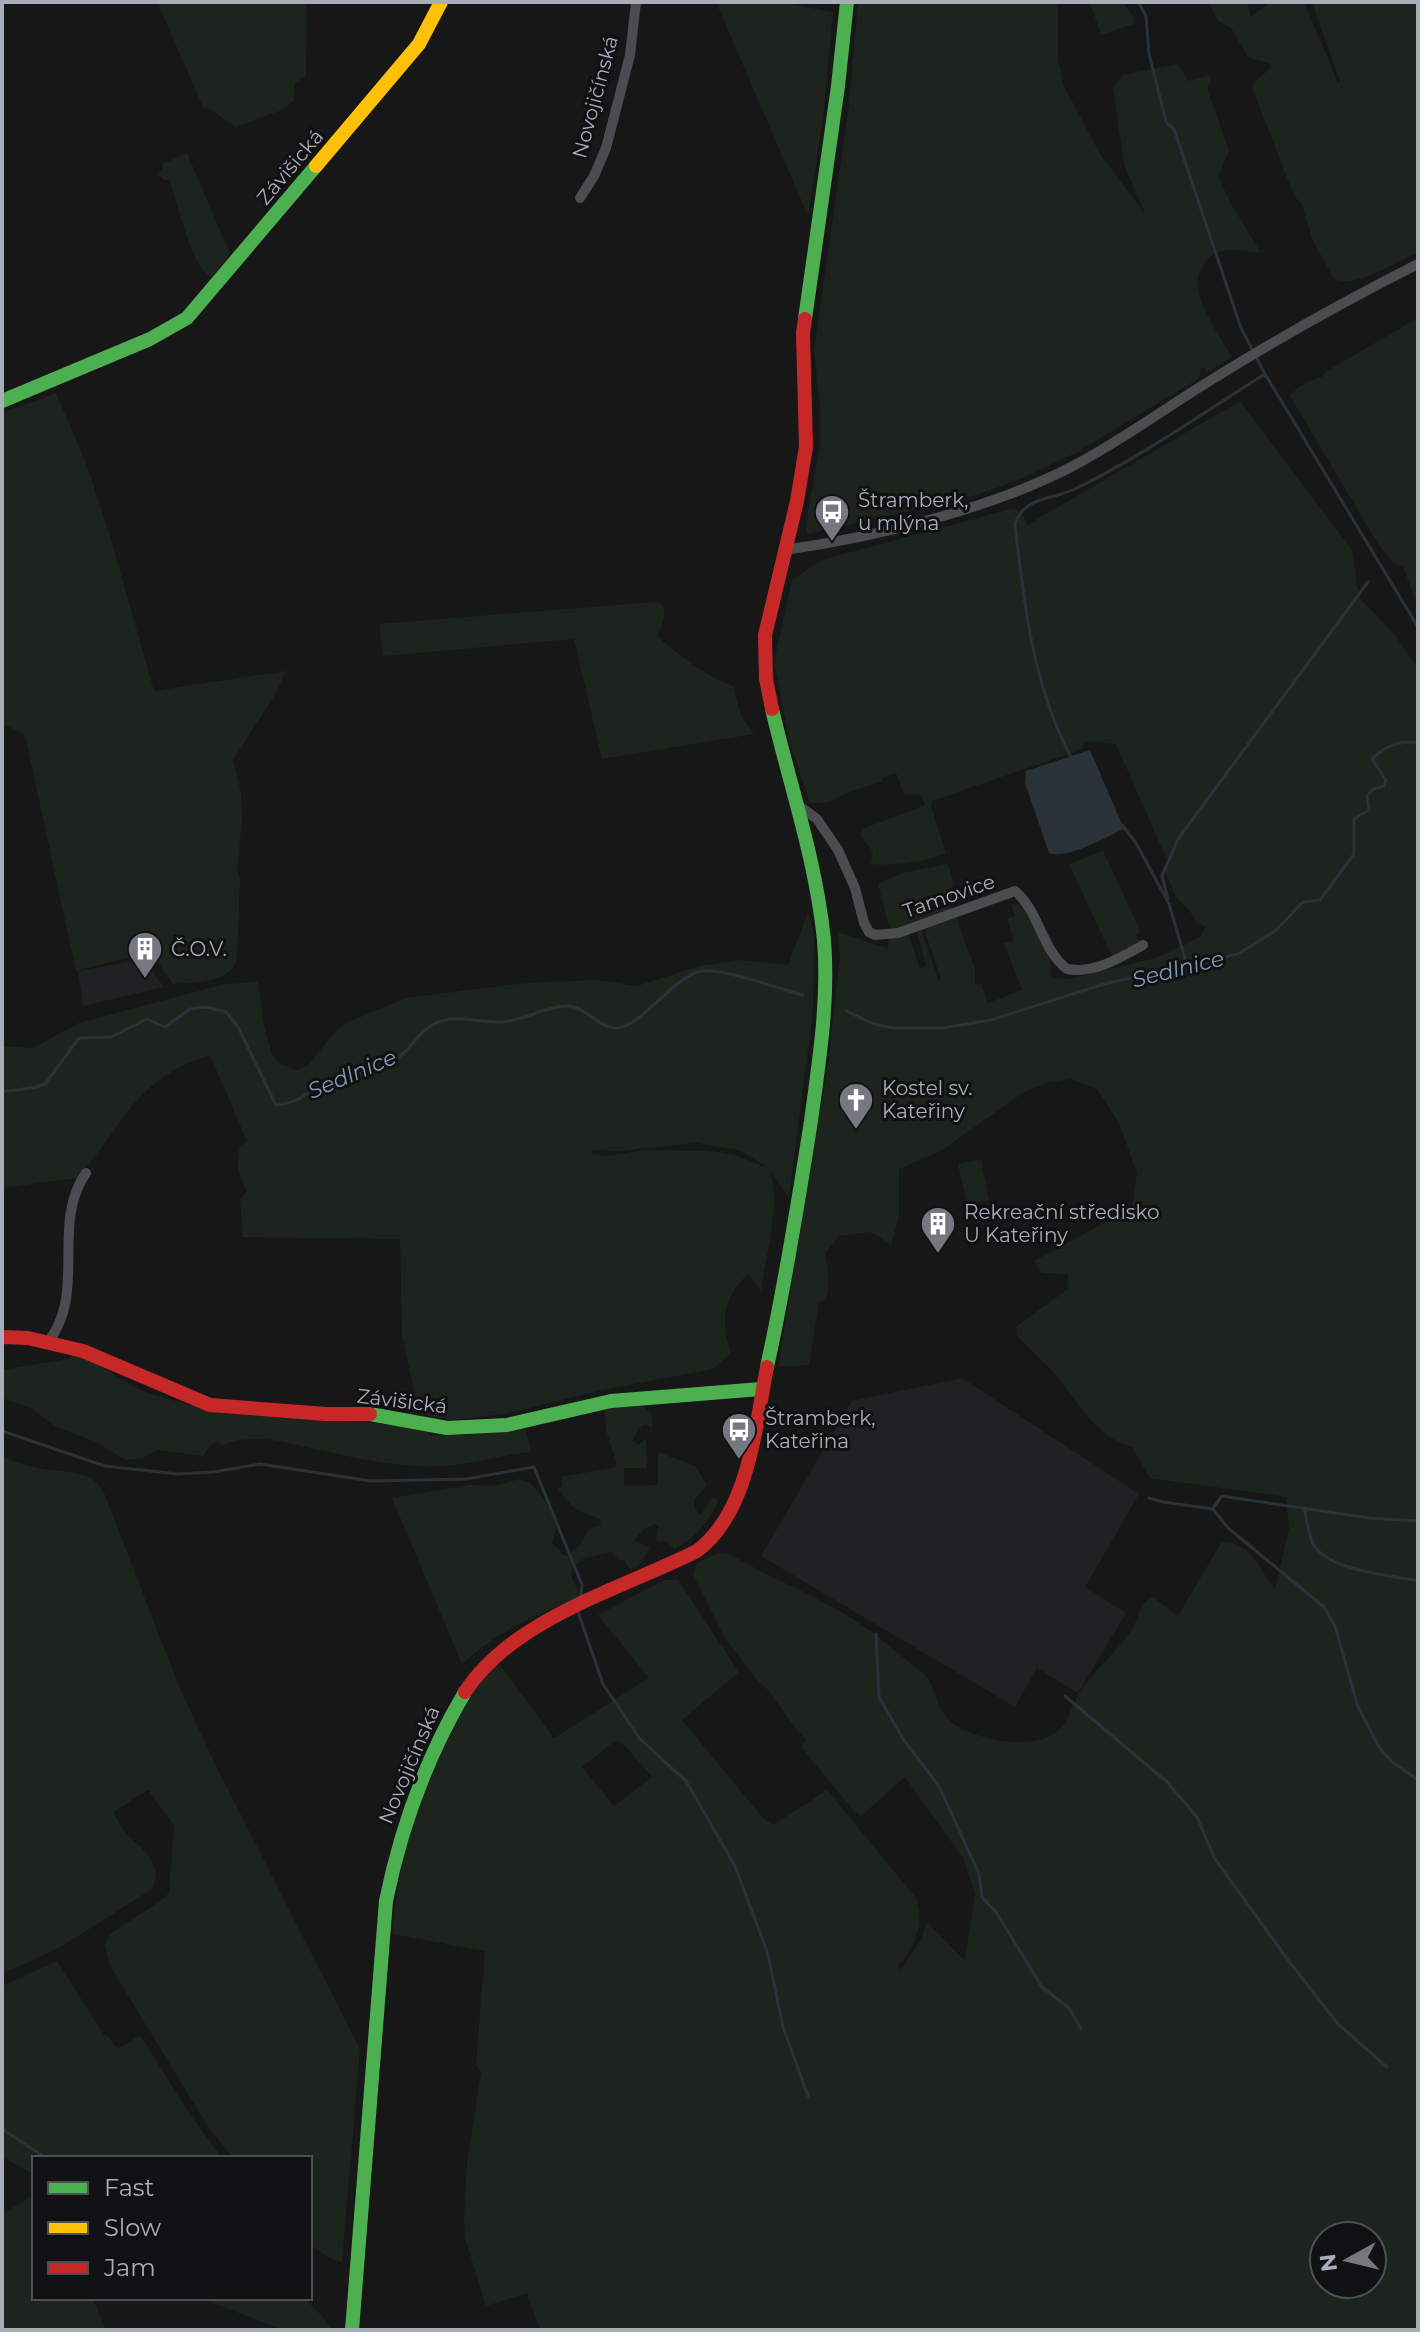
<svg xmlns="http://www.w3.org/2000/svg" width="1420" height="2332" font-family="Montserrat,sans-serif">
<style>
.built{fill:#212123}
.green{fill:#1d241e;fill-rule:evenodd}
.water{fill:#2a3239}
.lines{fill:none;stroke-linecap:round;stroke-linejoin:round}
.stream{stroke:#2a3239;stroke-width:3}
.street{stroke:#4b4c50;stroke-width:10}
.fast{stroke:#4caf50;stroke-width:14}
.slow{stroke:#ffc107;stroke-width:14}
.jam{stroke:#c62828;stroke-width:14}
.labels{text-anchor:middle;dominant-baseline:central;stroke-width:6;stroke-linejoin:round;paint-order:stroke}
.street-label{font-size:20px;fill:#a8adb8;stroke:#111113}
.poi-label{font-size:20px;fill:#a8adb8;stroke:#111113;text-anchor:start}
.water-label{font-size:22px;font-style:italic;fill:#7f9bb3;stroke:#111113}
</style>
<rect width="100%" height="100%" fill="#171717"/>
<!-- built -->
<path class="built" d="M143,959L164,987L83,1006L78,971Z
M962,1378L1139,1494L1085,1587L1126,1613L1078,1693L1037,1668L1015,1707L761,1556L852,1401Z"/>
<!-- green -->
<path class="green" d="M157,2H307L306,76L295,83L294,101L282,110L236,127L208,108L204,109Z
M716,2H779L833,12L823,118L808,216Z
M858,2H1058V60L1064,86L1100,154L1145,214L1124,164L1113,88L1122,75L1178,64L1188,81L1211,75V81L1207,88L1229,151L1218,176L1231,204L1261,253C1237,249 1212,244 1201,270C1198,275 1196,283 1198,289C1201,310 1221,338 1232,357L1206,373L1205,367L1200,369L1201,376L1193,382L1076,453L1016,481L970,497L808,534L806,531L808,512L820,445V408L814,350L849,105Z
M1090,2H1122L1133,16L1134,24L1101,35Z
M1209,2H1247L1251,17L1270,2H1304L1338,82H1340L1312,2H1418V253C1396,261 1357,289 1334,279L1312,239L1302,204L1298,201L1291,188L1253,90L1254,82L1271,68L1270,64L1248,57L1231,28L1218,21Z
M187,153L230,254L212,277C190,268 179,203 169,180H164L158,174L163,169V164Z
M1418,318V606L1403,567L1394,564L1378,544L1290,396C1298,386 1310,380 1322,377L1325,372Z
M56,393L87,466L110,536L154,691L286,671L276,693L233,760L241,793L242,821L237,869L240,879L237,957C234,983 194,982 173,984L151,952L76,971L25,735L2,723V413Z
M1240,401L1352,550L1359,597L1394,634L1418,668V2330H541L527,2297L528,2293L486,2306L465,2238L464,2218L467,2163L481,2072L476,2065L485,1951L392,1934C396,1897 401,1861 412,1825C421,1794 470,1674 499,1664L554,1738L649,1678L598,1615L664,1580H678L739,1672L682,1720L763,1818L773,1825L827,1790L916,1898C925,1923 915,1947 898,1966L901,1970L921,1939L927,1922L965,1961L975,1893L963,1858L905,1777L861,1816L854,1811L801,1747L806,1739L795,1728L769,1691L756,1679L725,1638L693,1575L696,1564L709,1556L726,1552C769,1578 817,1595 859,1623C881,1638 901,1656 922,1672C940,1687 931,1713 962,1729C988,1742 1045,1753 1064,1724C1071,1714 1073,1701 1080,1691C1095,1670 1116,1653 1131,1631C1139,1619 1138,1604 1153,1597L1178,1616L1221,1543C1248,1537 1261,1572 1275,1589L1289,1529L1286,1497L1150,1478L1132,1447C1101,1440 1079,1405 1061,1381C1049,1365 1031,1351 1017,1336L1016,1327L1068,1289V1274L1042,1273L1034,1261L1132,1208L1137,1173L1119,1123L1097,1089L1072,1079L1048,1082L1024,1092L941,1151L899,1169V1216L891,1245L871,1232L839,1236L825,1253C828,1270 831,1285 825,1300L819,1302L809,1365L778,1367L829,1057L840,955L838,932L887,948L889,939L908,933L920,969L926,966L918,935V931L921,930L939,981L941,979L925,932L930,926L956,917L975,969V985L981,984L988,1003L1022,990L1004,943L1014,941L1007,919L1015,916L1011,904L1018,905L1022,901L1050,957L1051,978L1069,979L1156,958L1200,937L1206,927L1197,923L1189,910L1177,899L1163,867L1168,862L1116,744L1084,741L1082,748L1077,751L932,801L931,806L946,853C926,862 893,866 871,864L873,852L861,836L862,829L925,805L921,795L904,794L896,773L882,778V781L839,796V798L825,803H810L789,740L774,662L792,580L822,560L1014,508L1024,517L1027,525ZM616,1740L626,1747L652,1777L614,1806L582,1767ZM1324,2236H1372V2284H1324Z
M654,602L662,604C668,615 661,625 658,636L661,640C684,658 706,676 733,686L741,715L754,734L602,759L574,639L383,656L379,624Z
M1103,851L1141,932L1136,935L1139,941L1131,950L1115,957L1109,950L1069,864Z
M947,864C954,875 954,890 949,902L951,909L890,930L878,884L903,873Z
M808,912L814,933L813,1011L789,1198L770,1170C781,1208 766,1252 761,1291L748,1274C723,1298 720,1319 731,1353L713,1369L602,1390L504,1414L453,1420L419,1414L402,1335L400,1239L243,1237L240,1200L247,1191C238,1174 236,1166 240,1146L247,1141L210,1055C131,1081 126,1124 77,1178L2,1188V1046L33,1048L79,1023L225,984L258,982L264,1026L272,1054L280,1064L296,1070L308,1066L331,1036L346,1023L406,998L527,983L598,980L637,986L700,966L740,960L788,965ZM697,1143L739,1150L770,1169L735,1155L712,1151L644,1150L607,1156L592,1154L591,1150L619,1151Z
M981,1159L989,1200L967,1205L958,1164Z
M72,1355C97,1359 105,1370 126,1382C141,1392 165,1398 183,1403C260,1424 348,1416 428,1430L430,1435H467L525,1425L531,1452C499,1455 466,1466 434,1466C384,1467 336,1453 288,1443C267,1438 241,1436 222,1446L217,1441L209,1447L203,1456L157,1450L143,1458L125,1460L96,1442L55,1426L33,1409L2,1398V1370L68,1359Z
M640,1403L653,1416L652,1428L646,1424L641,1426L632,1441L639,1445L646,1438L647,1468H624V1486L658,1485V1452L695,1466L707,1485L694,1500L695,1509L700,1515L713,1497L718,1501C709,1522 695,1538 675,1549L664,1540L658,1542L655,1539L659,1527L655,1524L644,1529L634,1540L650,1548L638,1567L630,1570L624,1560H618L611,1552L584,1558L572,1569V1579L581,1596C538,1615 496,1631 462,1664L392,1498L470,1485L495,1486L519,1479L530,1483L545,1500L552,1515L556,1527L552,1544L559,1549L561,1554L568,1556L580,1545L589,1529L600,1525L601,1519C578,1512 573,1509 558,1489L562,1486L561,1477L616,1467L617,1464L606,1430L605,1407Z
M2,1457C14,1461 26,1466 39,1468C61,1473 89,1468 103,1490L178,1684L214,1762L360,2049L342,2262L329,2258L310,2245V2158H233L209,2128L110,1966L105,1945L110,1934L166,1897L169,1891L174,1825L148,1790L115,1811L114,1814C118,1820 121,1827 125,1832C140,1849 165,1861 152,1889L59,1948L2,1974Z
M57,1961L104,2035L109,2037L115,2046L119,2048L140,2035L187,2110L222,2158H34V2174L2,2157V1986Z
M34,2195V2298H93L106,2330H2V2214Z
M200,2298H304L324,2318L332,2330H283Z"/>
<!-- water -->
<path class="water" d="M1090,750L1124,829C1106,837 1067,860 1049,853L1025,783L1026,771Z"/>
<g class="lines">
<!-- stream -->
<path class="stream" d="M1138,2L1146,16L1149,54L1166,122L1174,129L1241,328L1265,374L1418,627
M1072,759C1033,687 1024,604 1015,524C1024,496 1052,500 1075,489C1141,457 1203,413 1265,374
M1122,825L1136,843L1169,904L1187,965
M1168,899L1162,876L1178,839L1368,582
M846,1011L874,1024L892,1028H943L991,1020L1104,984L1238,954L1275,931L1303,902L1320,900L1354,854V819L1369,810L1367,796L1373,789L1384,786L1386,780L1372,759C1385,746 1400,740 1418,743
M2,1092L37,1087L45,1084L79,1038L111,1037L147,1019L165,1027L190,1009L206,1007L226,1012L238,1027L276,1105C304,1103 309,1088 331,1080C352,1073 375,1073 395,1060C412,1049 421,1027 441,1021C461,1015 482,1023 502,1022C524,1021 545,1006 567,1006C586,1006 599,1029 617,1028C642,1027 673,976 702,971C724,968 779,989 803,995
M2,1431L105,1466L178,1474L213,1472L260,1464L371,1481L466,1479L534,1467L582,1585L580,1601
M1149,1498L1163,1502L1213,1509L1228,1528L1324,1607L1335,1626L1358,1707L1379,1747L1391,1761L1418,1780
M1213,1508L1222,1496L1369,1518L1418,1521
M1304,1508C1307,1519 1308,1534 1313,1544C1328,1571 1390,1575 1418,1581
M578,1612L603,1684L640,1739L686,1781L735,1866L768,1954L783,2027L808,2096
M876,1634L879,1697L903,1739L939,1786L979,1874L982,1897L996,1912L1042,1987L1069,2008L1081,2029
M1065,1696L1167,1782L1197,1817L1215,1859L1288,1960L1338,2024L1387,2067
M2,2129L46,2158"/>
<!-- street -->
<path class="street" d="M580,198L594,176L606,148L630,55L636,2
M785,550C875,537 990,509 1071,467C1120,442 1168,406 1216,377C1282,336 1349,299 1418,264
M798,805L817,819L838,850L855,888L864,923L869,932L875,935L898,933L1015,891C1040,912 1041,949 1067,969C1094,974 1120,958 1143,945
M47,1343C88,1294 50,1224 86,1173"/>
<!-- fast -->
<path class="fast" d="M805,319L838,86L847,2
M2,401L150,339L187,318L316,166
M767,1367C785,1285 798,1204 811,1121C819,1061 829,1001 824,940C816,860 790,786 772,709
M370,1414L447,1428L507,1425L611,1401L761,1389
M352,2330L386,1901C401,1827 426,1758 465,1692"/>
<!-- slow -->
<path class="slow" d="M316,166L419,44L441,2"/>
<!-- jam -->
<path class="jam" d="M772,709L766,679L765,635L797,501L806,447L803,333L805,319
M2,1337L28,1338L83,1351L210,1405L326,1414H370
M465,1692C512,1619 621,1589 697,1551C749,1512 755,1428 767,1367"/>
</g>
<!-- icons -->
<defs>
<symbol id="bus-pin" viewBox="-11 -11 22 30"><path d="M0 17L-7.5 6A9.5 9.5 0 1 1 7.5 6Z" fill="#757880" stroke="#111113"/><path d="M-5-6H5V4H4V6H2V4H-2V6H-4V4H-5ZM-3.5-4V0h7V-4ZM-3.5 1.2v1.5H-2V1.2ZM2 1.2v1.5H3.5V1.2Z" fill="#fff"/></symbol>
<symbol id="building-pin" viewBox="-11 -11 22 30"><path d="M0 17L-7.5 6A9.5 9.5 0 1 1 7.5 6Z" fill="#757880" stroke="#111113"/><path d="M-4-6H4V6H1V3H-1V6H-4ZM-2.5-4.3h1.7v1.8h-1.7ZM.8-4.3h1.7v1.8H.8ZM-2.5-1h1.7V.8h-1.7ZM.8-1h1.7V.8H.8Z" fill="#fff"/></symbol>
<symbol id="church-pin" viewBox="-11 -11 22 30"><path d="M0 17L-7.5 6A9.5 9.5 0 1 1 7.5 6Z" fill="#757880" stroke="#111113"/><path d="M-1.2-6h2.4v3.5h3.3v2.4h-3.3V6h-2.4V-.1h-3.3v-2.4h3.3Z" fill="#fff"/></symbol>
</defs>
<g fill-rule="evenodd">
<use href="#bus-pin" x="812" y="492" width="40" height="54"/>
<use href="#building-pin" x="125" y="929" width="40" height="54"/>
<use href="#church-pin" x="836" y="1080" width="40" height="54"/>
<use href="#building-pin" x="918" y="1204" width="40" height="54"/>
<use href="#bus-pin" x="719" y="1410" width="40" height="54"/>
</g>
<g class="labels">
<!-- street labels -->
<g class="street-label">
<text transform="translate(595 97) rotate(-75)">Novojičínská</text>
<text transform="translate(290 167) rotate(-50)">Závišická</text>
<text transform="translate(949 896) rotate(-19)">Tamovice</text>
<text transform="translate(402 1401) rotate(7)">Závišická</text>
<text transform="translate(409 1765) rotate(-67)">Novojičínská</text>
</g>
<!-- poi labels -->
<g class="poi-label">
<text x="858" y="500">Štramberk,<tspan x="858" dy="23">u mlýna</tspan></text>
<text x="171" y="949">Č.O.V.</text>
<text x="882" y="1088">Kostel sv.<tspan x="882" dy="23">Kateřiny</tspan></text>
<text x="964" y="1212">Rekreační středisko<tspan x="964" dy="23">U Kateřiny</tspan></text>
<text x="765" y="1418">Štramberk,<tspan x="765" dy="23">Kateřina</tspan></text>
</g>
<!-- water labels -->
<g class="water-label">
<text transform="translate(1178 969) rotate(-14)">Sedlnice</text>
<text transform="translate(352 1074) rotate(-23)">Sedlnice</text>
</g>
</g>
<!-- border -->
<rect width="1420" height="2332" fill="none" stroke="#a8adb8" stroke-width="8"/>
<!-- legend -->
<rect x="32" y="2156" width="280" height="144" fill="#111113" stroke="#4d4f55" stroke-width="2"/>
<rect x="48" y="2182" width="40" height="12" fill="#4caf50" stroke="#4d4f55" stroke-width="2"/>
<text x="104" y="2196" font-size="24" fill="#a8adb8">Fast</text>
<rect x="48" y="2222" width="40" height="12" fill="#ffc107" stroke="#4d4f55" stroke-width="2"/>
<text x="104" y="2236" font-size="24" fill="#a8adb8">Slow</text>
<rect x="48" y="2262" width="40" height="12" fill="#c62828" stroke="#4d4f55" stroke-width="2"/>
<text x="104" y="2276" font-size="24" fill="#a8adb8">Jam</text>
<!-- north arrow -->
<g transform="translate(1348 2260) rotate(262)"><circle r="38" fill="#111113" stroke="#4d4f55" stroke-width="2"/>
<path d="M0-6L14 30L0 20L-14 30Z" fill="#757880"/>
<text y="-12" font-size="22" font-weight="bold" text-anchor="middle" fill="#a8adb8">N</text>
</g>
</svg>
